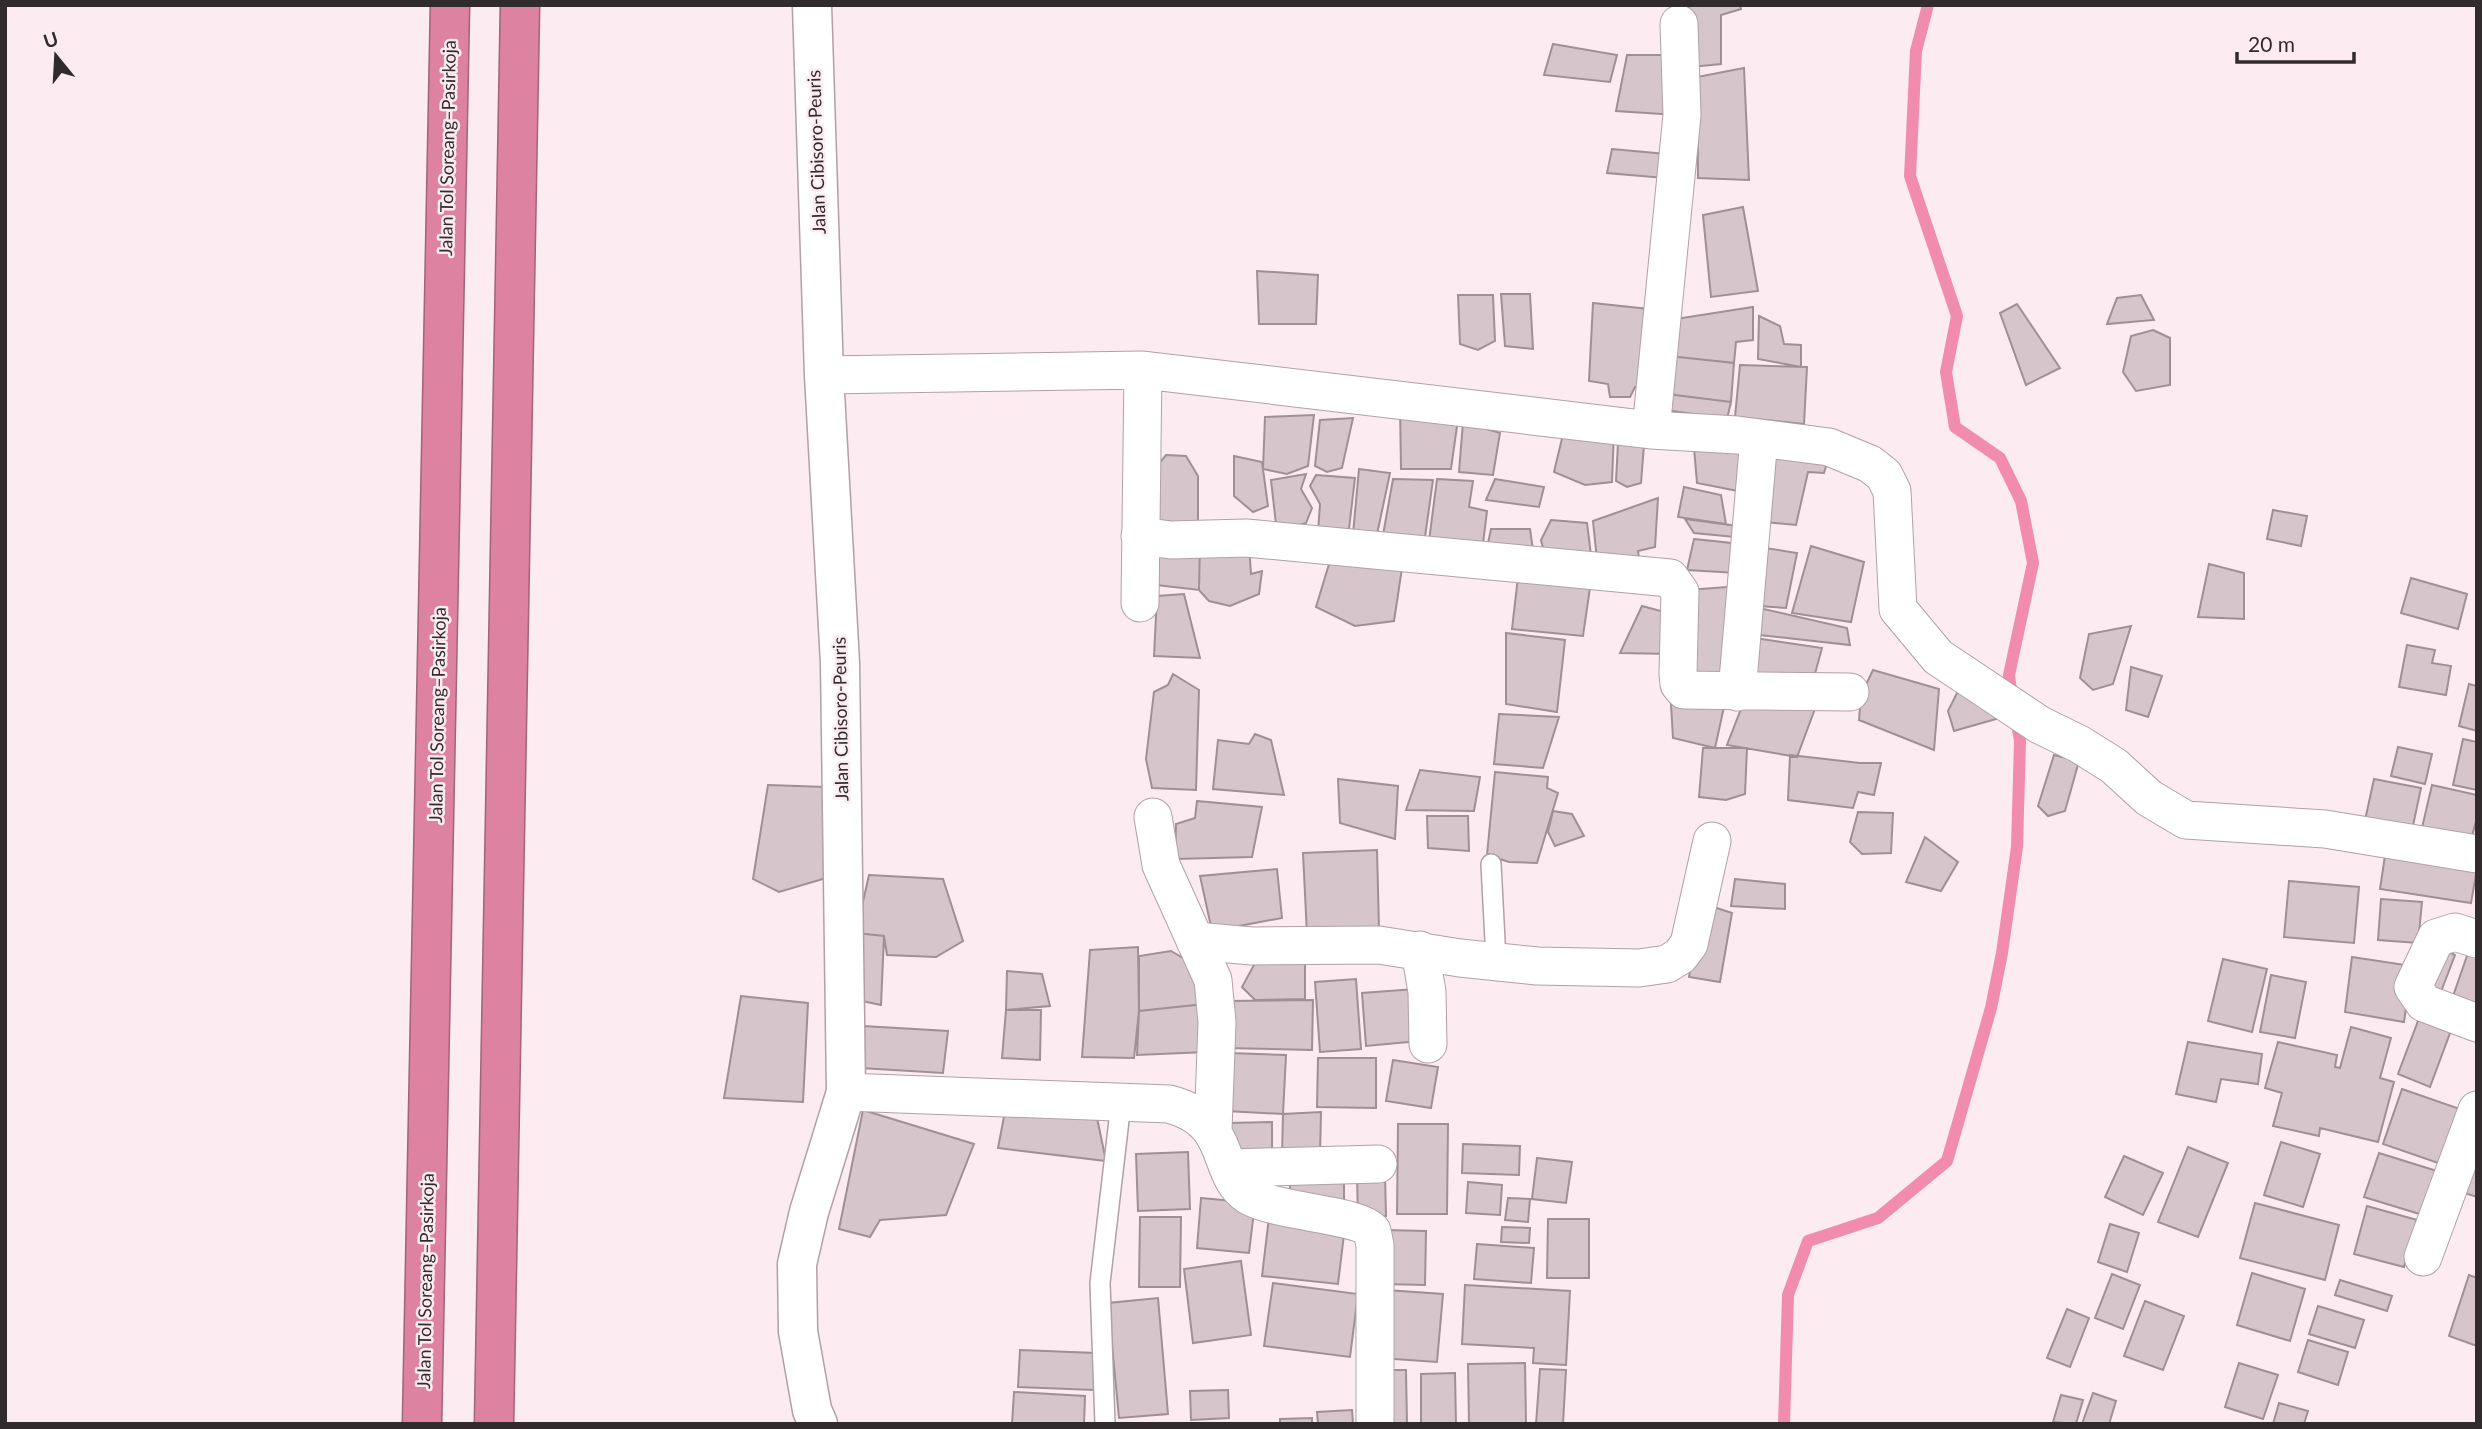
<svg xmlns="http://www.w3.org/2000/svg" width="2482" height="1429" font-family="Lato,sans-serif">
<style>
.lines{fill:none;stroke-linecap:round;stroke-linejoin:round}
.stream{stroke:#f28caf;stroke-width:12}
.building{fill:#d6c6cb;stroke:#9e9094;stroke-width:2}
.lane-casing{stroke:#b0a1a5;stroke-width:22}
.street-casing{stroke:#b0a1a5;stroke-width:39}
.secondary-casing{stroke:#b0a1a5;stroke-width:41}
.highway-casing{stroke:#a16478;stroke-width:41}
.lane{stroke:#fff;stroke-width:19}
.street{stroke:#fff;stroke-width:37}
.secondary{stroke:#fff;stroke-width:38}
.highway{stroke:#de82a1;stroke-width:38}
.labels{text-anchor:middle;dominant-baseline:central;stroke-width:5;stroke-linejoin:round;paint-order:stroke}
.street-label{font-size:18px;fill:#312b2d;stroke:#fcecf1}
</style>
<rect width="100%" height="100%" fill="#fcecf1"/>
<g class="lines">
<!-- stream -->
<path class="stream" d="M1928,5L1916,51L1910,176L1957,316L1946,372L1955,427L2000,458L2021,501L2033,563L2009,675L2012,697
M1784,1424L1788,1295L1808,1241L1878,1218L1947,1161L1991,1008L2002,953L2017,847L2020,741L2016,718"/>
</g>
<!-- building -->
<path class="building" d="M1689,5H1740L1741,9L1721,15V64L1691,67Z
M1553,44L1617,55L1610,82L1544,75Z
M1627,55H1678L1677,115L1616,111Z
M1744,68L1749,180L1698,178L1697,77Z
M1612,149L1677,155L1676,179L1607,173Z
M1743,207L1758,291L1711,297L1703,215Z
M1257,271L1318,275L1316,324H1259Z
M1501,294H1530L1533,349L1505,346Z
M1458,295H1493L1495,341L1478,350L1460,344Z
M2141,295L2154,320L2107,324L2117,298Z
M1593,303L1658,310L1655,388L1635,387L1630,397H1610L1608,384L1589,381Z
M2017,304L2060,368L2026,385L2000,313Z
M1753,307V340L1736,342L1734,363L1669,356V320Z
M1759,316L1780,326L1784,344L1801,345V367L1758,359Z
M2153,330L2170,338V385L2136,391L2123,372L2131,336Z
M1669,356L1734,363L1731,402L1667,394Z
M1740,365L1807,367L1804,424L1735,417Z
M1667,394L1731,402L1727,419L1666,410Z
M1400,407L1459,412L1451,469H1401Z
M1314,415L1308,466L1287,474L1263,469L1265,417Z
M1353,418L1342,468L1327,472L1315,466L1320,420Z
M1463,422L1500,433L1493,475L1459,472Z
M1565,426L1614,431L1612,482L1585,485L1554,472Z
M1693,436L1754,442L1748,493L1697,483Z
M1618,443L1644,445L1641,483L1627,487L1616,481Z
M1764,443L1830,452L1824,473L1808,472L1796,525L1755,521Z
M1166,455L1186,456L1198,476V525L1156,520L1153,471Z
M1234,456L1262,462L1268,506L1253,512L1234,496Z
M1359,469L1390,473L1376,539L1353,534Z
M1306,474L1301,489L1312,508L1306,523L1291,528L1276,524L1271,480Z
M1316,475L1355,478L1348,537L1318,532L1320,504L1310,486Z
M1393,479L1433,480L1424,544L1383,535Z
M1437,479L1473,481L1469,507L1487,511L1482,552L1428,549Z
M1495,479L1544,487L1539,507L1486,500Z
M1684,487L1721,495L1726,524L1678,517Z
M1658,498L1655,547L1638,551L1640,566L1597,560L1593,521Z
M2273,510L2307,516L2301,546L2267,539Z
M1685,519L1745,527V538L1694,533Z
M1551,520L1587,523L1592,563L1545,556L1541,540Z
M1491,529H1530L1534,557L1488,543Z
M1694,539L1741,544L1737,573L1687,570Z
M1200,541L1199,590L1148,584V554Z
M1200,541L1249,544L1251,574L1262,571L1259,594L1230,606L1209,601L1199,590Z
M1752,546L1797,553L1786,608L1746,605Z
M1811,546L1864,562L1851,622L1792,613Z
M1333,551L1404,555L1394,621L1355,626L1316,607Z
M2209,564L2244,573V619L2198,617Z
M1519,568L1592,574L1583,636L1512,629Z
M2411,578L2467,594L2458,629L2401,613Z
M1740,586L1732,673H1685L1688,590Z
M1184,594L1200,658L1154,656L1157,596Z
M1746,605L1847,628L1850,645L1750,634Z
M1642,606L1672,614V654L1620,653Z
M2131,626L2113,684L2093,690L2080,678L2089,634Z
M1506,633L1565,640L1557,712L1506,704Z
M1748,637L1822,648L1813,681L1745,671Z
M2407,645L2435,650L2432,663L2451,666L2446,695L2399,687Z
M2131,667L2162,676L2148,717L2126,710Z
M1873,670L1939,689L1934,750L1859,720L1861,695Z
M1173,674L1199,690L1196,790L1152,788L1146,759L1154,692L1168,685Z
M2469,684L2477,686V731L2459,726Z
M1960,687L1989,694L1996,719L1954,731L1948,711Z
M1670,688L1724,707L1715,748L1673,738Z
M1746,696L1819,698L1797,757L1727,745Z
M1499,714L1559,717L1543,768L1494,764Z
M1255,734L1271,740L1284,795L1213,789L1218,740L1249,744Z
M2463,739L2477,742V790L2453,785Z
M2398,747L2432,754L2425,784L2391,776Z
M1703,748H1747L1745,794L1726,800L1699,797Z
M1790,755L1860,763H1881L1874,795L1858,792L1853,808L1788,800Z
M2054,755L2079,761L2065,811L2048,816L2038,806Z
M1420,770L1480,777L1474,811L1406,810Z
M1495,772L1548,777L1547,788L1558,793L1537,863L1509,862L1487,855Z
M1338,779L1398,786L1395,839L1340,823Z
M2374,779L2421,788L2411,835L2364,825Z
M768,785L826,787L833,876L779,892L753,879Z
M2432,785L2477,795V817L2470,844L2421,832Z
M1197,801L1262,807L1252,857L1175,859L1176,824L1195,818Z
M1553,811L1572,814L1584,836L1555,846L1548,832Z
M1858,812L1893,813L1891,853L1862,854L1850,842Z
M1427,816H1468L1469,851L1428,848Z
M1925,837L1958,862L1941,891L1906,882Z
M2386,849L2477,869L2471,903L2380,889Z
M1377,850L1379,929L1307,935L1303,853Z
M1277,869L1282,918L1212,931L1200,876Z
M869,875L943,879L963,941L936,957L887,955L884,936L856,933Z
M1735,879L1785,884V909L1731,906Z
M2289,881L2359,887L2354,943L2284,937Z
M2381,899L2422,902L2418,943L2378,940Z
M1701,903L1732,913L1720,982L1689,977Z
M856,933L884,936L881,1005L857,1000Z
M1138,947L1139,1011L1134,1058L1082,1057L1090,950Z
M2437,947L2455,955L2437,1002L2418,995Z
M1171,951L1199,967L1204,1004L1139,1011V956Z
M2468,953L2477,956V1007L2452,999Z
M1260,954H1305V999L1255,1000L1242,987Z
M2352,957L2412,966L2404,1022L2345,1012Z
M2223,959L2267,969L2252,1032L2208,1021Z
M1007,971L1042,974L1050,1006L1006,1010Z
M2271,975L2306,982L2295,1038L2260,1032Z
M1356,979L1361,1049L1320,1052L1315,982Z
M1415,989L1419,1041L1366,1046L1362,993Z
M741,996L808,1003L803,1102L724,1098Z
M1313,1000L1312,1050L1224,1048V1001Z
M1204,1004L1206,1052L1137,1055L1139,1011Z
M1006,1010H1041L1040,1060L1002,1058Z
M2421,1013L2453,1025L2430,1087L2398,1074Z
M863,1026L948,1031L943,1073L861,1068Z
M2351,1027L2391,1038L2380,1078L2394,1082L2378,1142L2320,1128L2319,1136L2273,1126L2282,1093L2265,1088L2278,1042L2337,1055L2335,1067L2340,1068Z
M2188,1042L2262,1054L2258,1084L2221,1079L2216,1102L2176,1094Z
M1229,1053L1286,1055L1283,1114L1226,1111Z
M1318,1058H1376V1108L1317,1107Z
M1393,1060L1438,1067L1431,1108L1386,1101Z
M2402,1089L2460,1109L2441,1164L2383,1144Z
M1007,1101L1096,1113L1106,1161L998,1148Z
M863,1110L974,1144L946,1215L880,1220L870,1237L839,1229Z
M1321,1112L1320,1155H1282L1283,1114Z
M1272,1122V1150L1230,1151L1229,1123Z
M1398,1124H1448L1447,1214H1397Z
M2281,1142L2320,1154L2303,1207L2264,1195Z
M1463,1144L1520,1146L1519,1175L1462,1173Z
M2188,1147L2228,1163L2198,1237L2158,1222Z
M1188,1152L1190,1209L1138,1211L1136,1154Z
M2379,1153L2440,1172L2426,1216L2364,1197Z
M2124,1156L2163,1173L2143,1215L2105,1197Z
M1537,1158L1572,1162L1566,1203L1532,1199Z
M2464,1164L2477,1168V1197L2455,1190Z
M1290,1171H1344V1203L1290,1204Z
M1385,1175L1386,1216L1358,1217L1357,1176Z
M1468,1182L1502,1185L1500,1215L1466,1213Z
M1201,1198L1255,1203L1249,1253L1197,1248Z
M1508,1198L1530,1199L1528,1222L1505,1220Z
M2255,1203L2339,1225L2325,1280L2240,1258Z
M2367,1206L2417,1220L2404,1267L2354,1254Z
M1140,1217H1181L1180,1287H1139Z
M1269,1217L1345,1226L1338,1284L1262,1276Z
M1548,1219H1589V1278H1547Z
M2110,1224L2139,1233L2127,1272L2098,1262Z
M1502,1227L1530,1228L1529,1243L1501,1242Z
M1385,1230L1426,1231L1425,1285L1383,1284Z
M1477,1244L1534,1248L1531,1283L1474,1279Z
M1241,1261L1251,1335L1193,1343L1184,1269Z
M2252,1273L2305,1289L2290,1341L2237,1325Z
M2112,1274L2140,1285L2123,1329L2095,1318Z
M2469,1275L2477,1278V1346L2449,1336Z
M2340,1280L2392,1296L2387,1311L2335,1295Z
M1273,1283L1358,1294L1350,1357L1264,1346Z
M1465,1285L1570,1291L1566,1365L1533,1363L1534,1348L1462,1344Z
M1386,1290L1443,1294L1437,1362L1380,1358Z
M1158,1298L1168,1414L1119,1418L1108,1303Z
M2145,1301L2184,1316L2163,1370L2124,1356Z
M2318,1306L2364,1320L2355,1348L2309,1334Z
M2067,1309L2089,1318L2070,1367L2047,1358Z
M2308,1340L2348,1352L2338,1385L2298,1372Z
M1020,1350L1096,1353L1094,1390L1018,1387Z
M1525,1363L1526,1424H1469L1468,1364Z
M2239,1363L2278,1375L2263,1419L2225,1407Z
M1540,1369L1566,1370L1563,1424H1536Z
M1380,1370H1406L1407,1424H1381Z
M1455,1373L1456,1424H1421V1374Z
M1228,1390L1229,1418L1191,1420L1190,1391Z
M1014,1392L1085,1396L1084,1424H1012Z
M2093,1393L2116,1401L2109,1424H2082Z
M2061,1395L2083,1400L2076,1424L2053,1422Z
M2279,1403L2308,1411L2304,1424H2273Z
M1352,1410L1353,1424H1318L1317,1412Z
M1312,1418V1424H1280V1419Z"/>
<g class="lines">
<defs>
<path id="lane" d="M1491,864L1496,960
M1105,1424L1100,1283L1121,1103"/>
<path id="street" d="M824,375L1143,370L1651,430L1737,435L1829,447L1870,464L1884,475L1892,491L1898,609L1938,657L2040,725L2079,744L2114,766L2149,798L2186,820L2325,829L2477,854
M1651,430L1682,115L1679,24
M1140,536L1171,540L1246,538L1670,578L1680,592L1678,674L1679,684L1684,690L1850,692
M1140,603L1143,370
M1737,692L1759,438
M1153,817L1161,865L1213,980L1217,1022L1213,1130
M2477,939L2455,932L2436,938L2413,987L2424,1003L2477,1023
M1195,941L1252,946L1379,945L1460,958L1537,966L1639,968L1667,964L1680,956L1689,944L1712,841
M1420,950L1427,992L1428,1044
M846,1092L1169,1104C1235,1121 1214,1174 1249,1196C1276,1212 1358,1214 1372,1231L1375,1245V1424
M1230,1168L1378,1164
M2423,1257L2477,1110"/>
<path id="secondary" d="M812,5L824,375L840,663L846,1092L809,1212L797,1264L798,1331L812,1410L818,1424"/>
<path id="highway" d="M422,1424L450,5
M494,1424L520,5"/>
</defs>
<!-- lane casing -->
<use href="#lane" class="lane-casing"/>
<!-- street casing -->
<use href="#street" class="street-casing"/>
<!-- secondary casing -->
<use href="#secondary" class="secondary-casing"/>
<!-- highway casing -->
<use href="#highway" class="highway-casing"/>
<!-- lane -->
<use href="#lane" class="lane"/>
<!-- street -->
<use href="#street" class="street"/>
<!-- secondary -->
<use href="#secondary" class="secondary"/>
<!-- highway -->
<use href="#highway" class="highway"/>
</g>
<g class="labels">
<!-- street labels -->
<g class="street-label">
<text transform="translate(447 148) rotate(-89)">Jalan Tol Soreang–Pasirkoja</text>
<text transform="translate(816 152) rotate(-92)">Jalan Cibisoro-Peuris</text>
<text transform="translate(437 715) rotate(-89)">Jalan Tol Soreang–Pasirkoja</text>
<text transform="translate(840 719) rotate(-91)">Jalan Cibisoro-Peuris</text>
<text transform="translate(425 1281) rotate(-89)">Jalan Tol Soreang–Pasirkoja</text>
</g>
</g>
<!-- border -->
<rect width="2482" height="1429" fill="none" stroke="#312b2d" stroke-width="14"/>
<!-- north arrow -->
<g transform="translate(56 56) rotate(342)" stroke="#fcecf1" stroke-width="5" paint-order="stroke">
<path d="M0-5L12 26L0 18L-12 26Z" fill="#312b2d"/>
<text y="-10" font-size="19" font-weight="bold" text-anchor="middle" fill="#312b2d">U</text>
</g>
<!-- scale -->
<path d="M2237 52v10h117v-10" fill="none" stroke="#312b2d" stroke-width="3.5"/>
<text x="2248" y="52" font-size="21" fill="#312b2d" stroke="#fcecf1" stroke-width="5" paint-order="stroke">20 m</text>
</svg>
